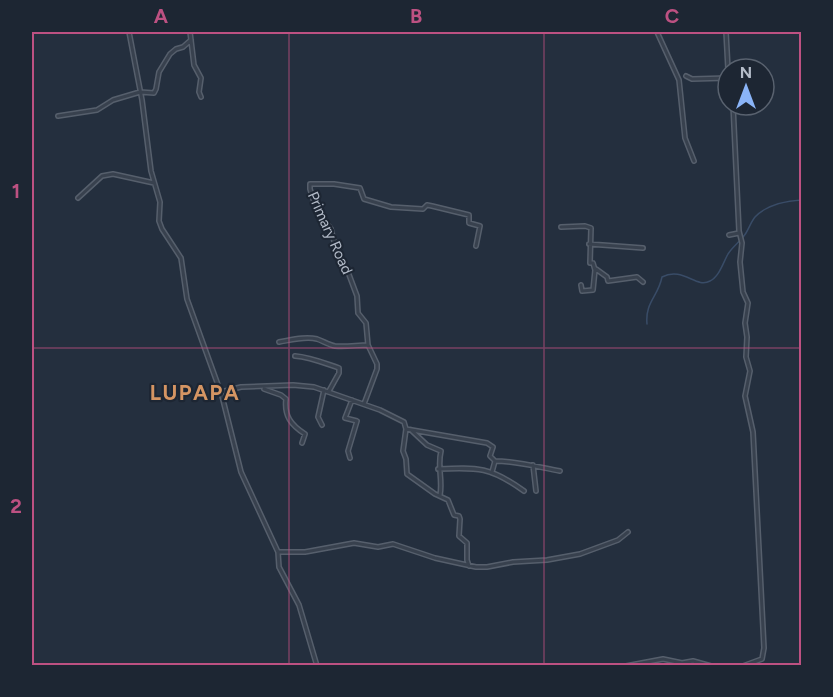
<svg xmlns="http://www.w3.org/2000/svg" width="833" height="697" font-family="Figtree,sans-serif">
<style>
.lines{fill:none;stroke-linecap:round;stroke-linejoin:round}
.stream{stroke:#394c67;stroke-width:1.5}
.street-casing{stroke:#565f6c;stroke-width:6}
.street{stroke:#38414e;stroke-width:3}
.grid{fill:none;stroke:#bd5182;stroke-width:1.5;stroke-opacity:0.55}
.labels{text-anchor:middle;dominant-baseline:central;stroke-width:4.5;stroke-linejoin:round;paint-order:stroke}
.street-label{font-size:15px;fill:#b4bcc9;stroke:#1d2633}
.district-label{font-size:21px;font-weight:bold;letter-spacing:1.5px;fill:#d59563;stroke:#1d2633}
.neatline{fill:none;stroke:#bd5182;stroke-width:2}
.grid-label{font-size:20px;text-anchor:middle;font-weight:bold;fill:#bd5182}
</style>
<rect width="100%" height="100%" fill="#242f3e"/>
<g class="lines">
<!-- stream -->
<path class="stream" d="M647,324C645,302 658,297 662,277C683,266 696,289 710,281C719,277 723,263 728,254C733,246 741,241 746,233C749,228 751,222 755,217C766,205 786,201 802,200"/>
<defs>
<path id="street" d="M129,32L142,100L151,171L160,202L159,221L162,229L181,258L187,299L222,396L241,472L278,552L279,567L299,605L317,666
M190,32L194,65L201,78L199,92L201,97
M657,32L679,80L685,138L694,161
M726,32L728,69
M686,76L692,79L728,78
M733,105L739,231L742,243L740,262L743,292L748,303L745,323L747,337L746,357L750,371L745,396L753,432L764,648L762,659L743,666
M58,116L97,110L113,100L140,92L154,93L156,89L159,72L170,54L176,49L183,47L191,40
M78,198L102,176L113,174L154,183
M561,227L585,226L591,228L590,263H593L595,270L593,290L582,291L581,285
M729,235L739,233
M589,244L643,248
M596,269L607,277L608,281L637,277L643,282
M279,342C291,340 305,336 317,339C323,341 329,345 335,346C347,347 357,345 368,345L377,364V369L364,404
M368,345L366,323L358,313L357,296L348,272L337,254L331,229L316,208L310,189V184H334L360,188L364,199L391,207L423,209L427,205L432,206L469,215V223L480,226L476,246
M295,356C310,357 324,363 339,368V373L329,391
M264,389L281,395L286,399C284,416 291,425 305,434L302,443
M221,392L241,387L293,385L314,387L380,410L404,422L406,429L403,451L406,459L407,474L435,494L448,500L454,515L459,516L460,519L459,536L467,543V560L469,566
M322,425L318,417L324,390
M406,429L487,443L493,447L490,456L495,461L492,472
M411,430L427,445L441,451C437,467 443,480 440,495
M350,458L348,451L357,421L345,418L352,400
M495,461C516,461 538,467 560,471
M533,465L536,491
M438,469C478,467 491,467 524,491
M278,552H305L354,543L378,547L393,544L435,558L476,567H487L513,562L547,560L580,554L618,540L628,532
M626,666L663,659L682,663L693,661L711,666"/>
</defs>
<!-- street casing -->
<use href="#street" class="street-casing"/>
<!-- street -->
<use href="#street" class="street"/>
</g>
<!-- grid -->
<path class="grid" d="M289,32V666M544,32V666M32,348H802"/>
<g class="labels">
<!-- street labels -->
<g class="street-label">
<text transform="translate(330 233) rotate(66)">Primary Road</text>
</g>
<!-- district labels -->
<g class="district-label">
<text x="195" y="392">LUPAPA</text>
</g>
</g>
<!-- border -->
<rect width="833" height="697" fill="none" stroke="#1d2633" stroke-width="66"/>
<!-- north arrow -->
<g transform="translate(746 87)"><circle r="28" fill="#1d2633" stroke="#59626f" stroke-width="1.5"/>
<path d="M0-4.5L10 22L0 15L-10 22Z" fill="#8ab4f8"/>
<text y="-9" font-size="16" font-weight="bold" text-anchor="middle" fill="#b4bcc9">N</text>
</g>
<rect x="33" y="33" width="767" height="631" class="neatline"/>
<g class="grid-label">
<text x="161" y="23">A</text>
<text x="416" y="23">B</text>
<text x="672" y="23">C</text>
<text x="16" y="198">1</text>
<text x="16" y="513">2</text>
</g>
</svg>
